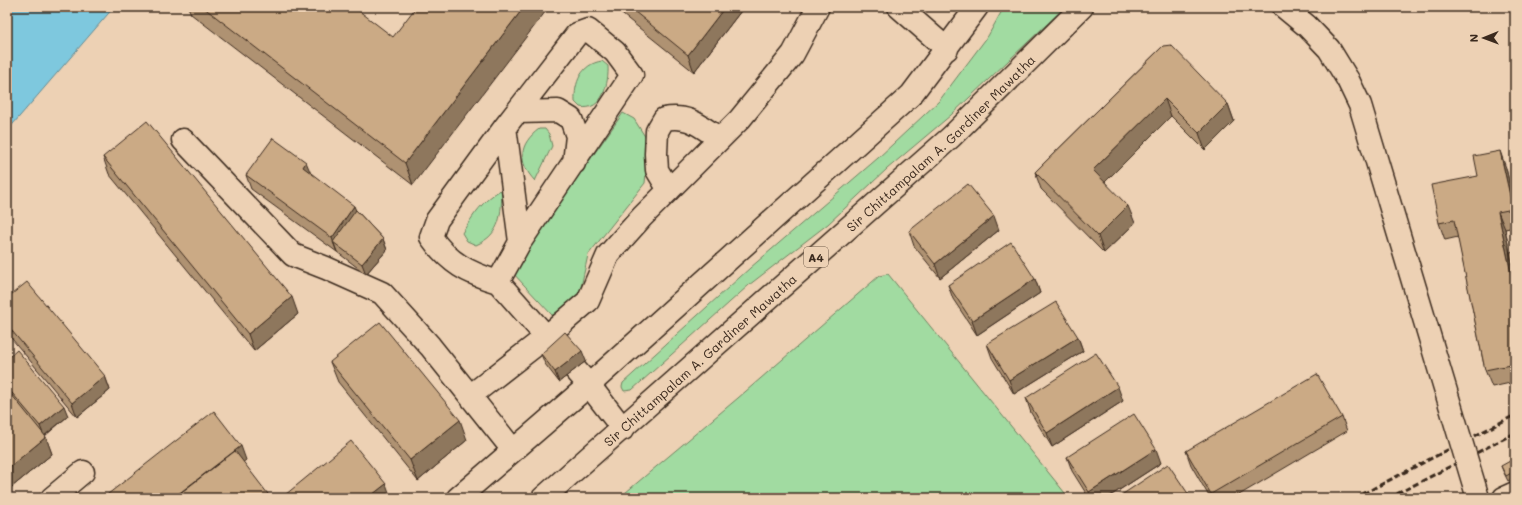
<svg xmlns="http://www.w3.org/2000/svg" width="1522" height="505" font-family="Mali,sans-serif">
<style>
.green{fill:#a1dba1;stroke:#6e8260}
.water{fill:#7ec8de;stroke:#638991}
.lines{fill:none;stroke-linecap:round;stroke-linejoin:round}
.minor-casing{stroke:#3b2a1e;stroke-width:25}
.major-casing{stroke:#3b2a1e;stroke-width:25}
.highway-casing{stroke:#3b2a1e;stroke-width:25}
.minor{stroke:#edd1b4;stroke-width:22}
.major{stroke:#edd1b4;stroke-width:22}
.highway{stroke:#edd1b4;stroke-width:22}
.rail{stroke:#3b2a1e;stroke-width:3;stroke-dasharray:6 3;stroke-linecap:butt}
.major-bridge-casing{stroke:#3b2a1e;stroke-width:25;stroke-linecap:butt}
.major-bridge{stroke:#edd1b4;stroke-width:22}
.wall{fill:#af9272;stroke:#3b2a1e}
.shaded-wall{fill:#8e775d;stroke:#3b2a1e}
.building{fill:#cbaa85;stroke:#3b2a1e}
.labels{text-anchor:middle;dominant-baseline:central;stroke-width:3.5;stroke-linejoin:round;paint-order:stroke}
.shield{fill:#edd1b4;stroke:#705c4b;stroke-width:1}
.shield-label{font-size:12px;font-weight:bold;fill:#3b2a1e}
.street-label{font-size:13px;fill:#3b2a1e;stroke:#edd1b4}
</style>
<rect width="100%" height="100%" fill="#edd1b4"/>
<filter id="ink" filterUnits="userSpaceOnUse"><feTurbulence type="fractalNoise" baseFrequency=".025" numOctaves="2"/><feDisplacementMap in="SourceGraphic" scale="8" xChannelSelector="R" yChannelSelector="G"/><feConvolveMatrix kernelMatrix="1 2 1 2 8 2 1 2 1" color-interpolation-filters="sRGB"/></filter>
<g filter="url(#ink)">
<!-- green -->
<path class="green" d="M1004,7H1065L951,115L887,169L828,224L749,285L632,390L624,391L622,387L623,383L750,268L878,158L939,101L988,36Z
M602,61L608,66C609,82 603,112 580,107L575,102C574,83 581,64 602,61Z
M623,113L634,119L649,143L645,183L588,255L579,296L561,315H552L511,271Z
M539,129H545L549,134L552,146L535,181C517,162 519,144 539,129Z
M502,189C501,213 502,234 476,245L467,241L462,233C474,214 482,201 502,189Z
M888,274L1069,498H619L738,398L879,276Z"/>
<!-- water -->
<path class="water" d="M7,7H114L7,131Z"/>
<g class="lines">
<defs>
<path id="minor" d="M899,7L947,49
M518,112L558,111L571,119L577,136L574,163
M505,127L520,242
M183,140L293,255L326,268L382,293L430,346L513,450
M669,190L657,170L656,154L657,131L664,119C689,114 700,126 720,139
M498,282L520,242L632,75L615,52L588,30L577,34L505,127L437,220L431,237C449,263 468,273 498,282L589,385L623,429
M470,396L546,337L588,301L608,255L642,217L740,119L793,54L818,7
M52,498L83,472
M1504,498L1515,493"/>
<path id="major" d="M1284,7L1307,26L1329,49L1348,80"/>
<g id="highway">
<path d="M458,498L589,385L911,95L977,7"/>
<path id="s1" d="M543,498L951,137L1082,7"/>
</g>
</defs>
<!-- minor casing -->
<use href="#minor" class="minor-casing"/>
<!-- major casing -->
<use href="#major" class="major-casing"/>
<!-- highway casing -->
<use href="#highway" class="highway-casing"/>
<!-- minor -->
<use href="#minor" class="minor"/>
<!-- major -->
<use href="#major" class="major"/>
<!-- highway -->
<use href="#highway" class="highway"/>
<!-- rail -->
<path class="rail" d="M1355,498L1515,415
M1389,498L1515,433"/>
<defs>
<path id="major-bridge" d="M1348,80L1360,105L1478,498"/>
</defs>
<!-- major-bridge casing -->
<use href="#major-bridge" class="major-bridge-casing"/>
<!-- major-bridge -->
<use href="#major-bridge" class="major-bridge"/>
</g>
<!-- wall -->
<path class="wall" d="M188,7H354L413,185L191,14Z
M613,7H744L694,72Z
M1163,46L1228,104L1234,121L1205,150L1171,116L1105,182L1135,223L1104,253L1041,189L1035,172Z
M103,157L298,314L254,351L109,174Z
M1506,168L1515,208V227L1505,229L1515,279V251V382L1492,387L1485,370L1458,237L1445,240L1439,223L1478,176Z
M310,173L356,210L383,239L387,250L366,274L337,252L251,189L246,175Z
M999,230L940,278L914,246L909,231Z
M1035,279L1040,293L977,335L953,299L948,285Z
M7,298L105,376L110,390L77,417L7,333Z
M1078,337L1083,351L1014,394L992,358L987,344Z
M541,354L586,361L559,382L545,364Z
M7,359L68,416L45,436L52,454L7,491Z
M330,362L467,440L418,481L338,382Z
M1026,398L1123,401L1052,447L1031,413Z
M1342,417L1347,431L1234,498H1210L1191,465L1186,451Z
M1067,457L1161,463L1107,498H1089L1072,471Z
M1501,466L1515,471V477L1508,481L1503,471Z"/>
<!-- shaded-wall -->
<path class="shaded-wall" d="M524,7H549L413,185L405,163Z
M725,7H744L694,72L688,55Z
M1165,99L1171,116L1100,187L1093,170Z
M1228,104L1234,121L1205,150L1199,133Z
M1500,151L1506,168L1515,208V215L1513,209Z
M306,162L312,176L303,167Z
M354,206L360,220L333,242L337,252L332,238Z
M1128,206L1135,223L1104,253L1098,236Z
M1498,212L1505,229L1515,279V292Z
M994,216L999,230L940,278L935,264Z
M383,239L387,250L366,274L362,264Z
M1035,279L1040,293L977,335L972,321Z
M292,297L298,314L254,351L248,334Z
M1078,337L1083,351L1014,394L1009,380Z
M582,351L586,361L559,382L555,372Z
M105,376L110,390L77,417L72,403Z
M1118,387L1123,401L1052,447L1047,433Z
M64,406L68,416L44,436L40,426Z
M460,420L467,440L418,481L410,460Z
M46,437L52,454L7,491V469Z
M241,446L246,460L197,498H173Z
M1156,449L1161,463L1107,498H1091L1089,492Z
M386,484L391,498H368Z"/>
<!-- building -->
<path class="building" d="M203,7H354L393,37L416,7H524L405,163Z
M629,7H725L688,55Z
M1171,45L1228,104L1199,133L1165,99L1093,170L1128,206L1098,236L1035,172L1163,46Z
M147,121L292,297L248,334L103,157Z
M273,138L306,162L303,167L354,206L332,238L246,175Z
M1500,151L1513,209L1498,212L1515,292V364L1485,370L1454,220L1439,223L1431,185L1478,176L1474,156Z
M968,184L994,216L935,264L909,231Z
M356,210L383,239L362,264L333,242Z
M1011,242L1035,279L972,321L948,285Z
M1515,251V279L1510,252Z
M27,282L105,376L72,403L7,325V298Z
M1056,302L1078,337L1009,380L987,344Z
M380,322L460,420L410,460L330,362Z
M565,332L582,351L555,372L541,354Z
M17,350L64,406L40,426L7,387V359Z
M1096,353L1118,387L1047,433L1026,398Z
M1317,374L1342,417L1211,494L1186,451Z
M7,389L46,437L7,469Z
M214,411L241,446L173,498H103Z
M1134,414L1156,449L1089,492L1067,457Z
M351,441L386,484L368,498H287L285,495Z
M235,451L271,498H174Z
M1510,461L1515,471L1506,476L1501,466Z
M1168,464L1191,498H1117Z"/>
</g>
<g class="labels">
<!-- shield labels -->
<rect class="shield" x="804" y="247" width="24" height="20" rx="3"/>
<g class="shield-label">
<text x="816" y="257">A4</text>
</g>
<!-- street labels -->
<g class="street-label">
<text stroke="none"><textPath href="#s1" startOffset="533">Sir Chittampalam A. Gardiner Mawatha</textPath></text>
<text stroke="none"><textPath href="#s1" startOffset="209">Sir Chittampalam A. Gardiner Mawatha</textPath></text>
</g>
</g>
<!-- margin -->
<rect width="1522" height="505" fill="none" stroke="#edd1b4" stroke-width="24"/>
<rect x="12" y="12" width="1498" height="481" fill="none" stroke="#3b2a1e" stroke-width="1.5" filter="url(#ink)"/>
<!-- north arrow -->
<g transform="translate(1484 38) rotate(269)" stroke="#edd1b4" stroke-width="3" paint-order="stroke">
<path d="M0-3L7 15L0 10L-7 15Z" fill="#3b2a1e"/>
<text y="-6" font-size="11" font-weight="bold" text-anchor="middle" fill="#3b2a1e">N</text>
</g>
</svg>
